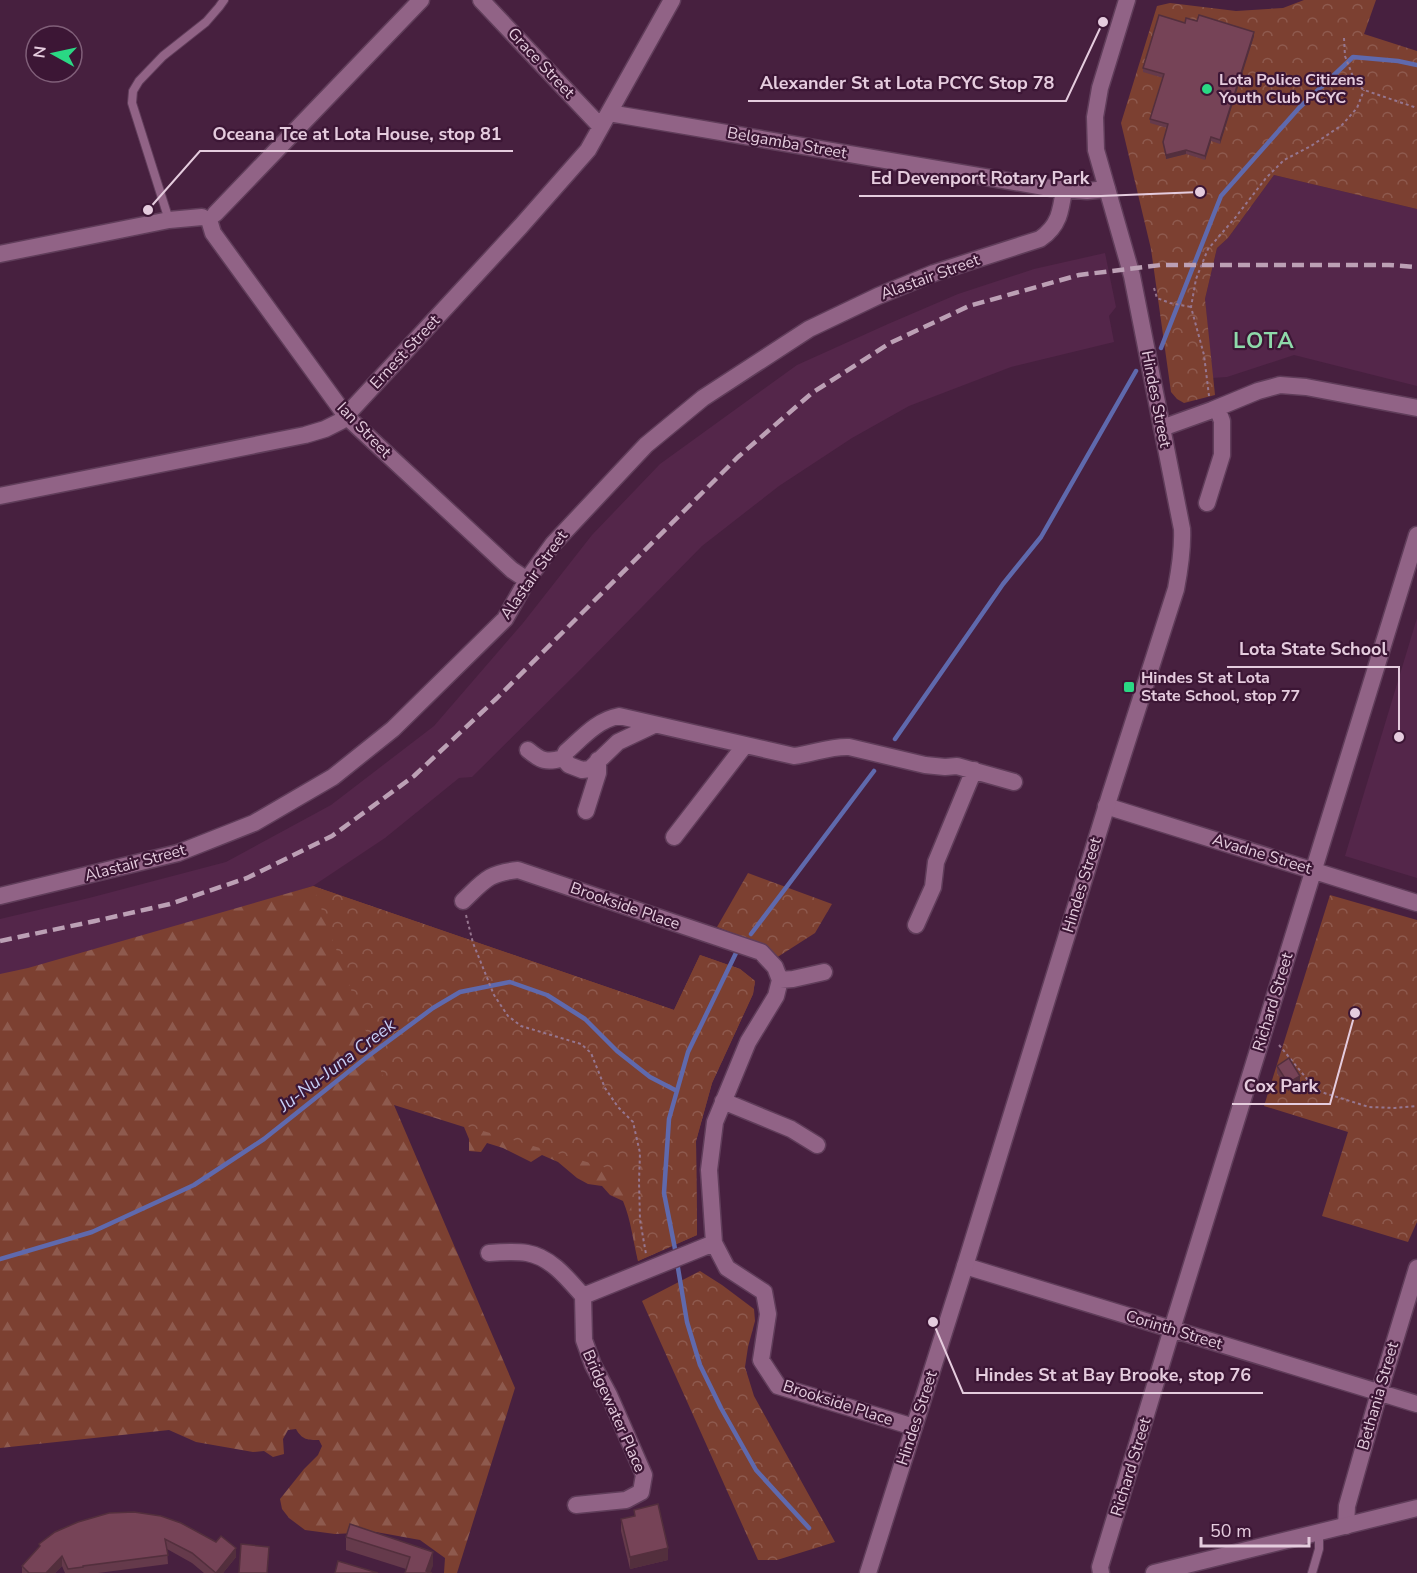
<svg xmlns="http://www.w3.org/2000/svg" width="1417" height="1573" font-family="'Nunito Sans',sans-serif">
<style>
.built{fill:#54264a}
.forest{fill:url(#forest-firs)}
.park{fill:url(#park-crowns)}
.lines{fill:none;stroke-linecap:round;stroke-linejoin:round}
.stream{stroke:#5f69ad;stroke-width:4.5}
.service-casing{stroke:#603d5a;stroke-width:10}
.minor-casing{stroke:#603d5a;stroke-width:19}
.tertiary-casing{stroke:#603d5a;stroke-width:19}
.path{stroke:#96768f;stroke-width:2;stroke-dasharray:3 3;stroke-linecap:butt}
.service{stroke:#916386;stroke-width:8}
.minor{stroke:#916386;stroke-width:16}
.tertiary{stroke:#916386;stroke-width:16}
.rail{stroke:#bca0b5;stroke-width:4.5;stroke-dasharray:12 6;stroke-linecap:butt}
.wall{fill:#653a4b}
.shaded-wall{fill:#532f3d}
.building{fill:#764357;stroke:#532f3d;stroke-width:1.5}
.poi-dot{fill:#2ad884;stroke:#3c1635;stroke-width:2}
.labels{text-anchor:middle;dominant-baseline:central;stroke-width:4.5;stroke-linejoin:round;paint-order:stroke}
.street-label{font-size:16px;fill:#e5ccde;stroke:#3c1635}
.poi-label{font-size:16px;font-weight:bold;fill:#e5ccde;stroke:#3c1635;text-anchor:start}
.water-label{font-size:18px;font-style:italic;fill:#c7cff6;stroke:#3c1635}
.district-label{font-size:22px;font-weight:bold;letter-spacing:1.5px;fill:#8ed9aa;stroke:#3c1635}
.leader{fill:none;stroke:#e5ccde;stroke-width:2}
.callout-dot{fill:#e5ccde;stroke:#3c1635;stroke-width:2}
.callout-label{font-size:18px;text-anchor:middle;font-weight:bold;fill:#e5ccde;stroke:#3c1635;stroke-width:4.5;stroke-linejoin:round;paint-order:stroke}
</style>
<defs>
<pattern id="forest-firs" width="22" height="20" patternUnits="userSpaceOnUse" patternTransform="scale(1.5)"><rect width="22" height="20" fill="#7c4031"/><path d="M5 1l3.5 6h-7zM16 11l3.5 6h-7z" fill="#8e5a4e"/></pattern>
<pattern id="park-crowns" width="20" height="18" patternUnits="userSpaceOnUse" patternTransform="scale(1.5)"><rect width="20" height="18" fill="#7c4031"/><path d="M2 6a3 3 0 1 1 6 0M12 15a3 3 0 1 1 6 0" fill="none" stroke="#8e5a4e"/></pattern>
</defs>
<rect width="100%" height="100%" fill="#47203f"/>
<!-- built -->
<path class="built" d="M1274,175L1417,209V386L1294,355L1227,377L1212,378L1205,299L1217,248L1228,238Z
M1105,253L1116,307L1109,316L1114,342L1011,367L909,406L852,438L779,486L702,546L581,669L472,777L459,778L385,838L313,886L82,958L0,975V919L89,898L226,862L331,805L434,726L523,623L592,535L660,464L797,365L888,324L958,294L1034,269Z
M1417,618V878L1345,856Z"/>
<!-- forest -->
<path class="forest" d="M313,886L674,1010L700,955L740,969L755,981L753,994L712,1083L696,1141L697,1235L638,1261C633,1241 631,1220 623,1201L610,1195L602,1186L588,1184L577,1178L558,1162L542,1155L531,1162L503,1148L487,1143L481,1152L469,1151V1139L464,1127L394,1105L515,1388L457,1573H444L445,1558L420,1540L376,1532L335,1534L305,1530L289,1518L282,1509L280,1499L304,1469L318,1455L322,1446L319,1440C308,1440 302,1440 296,1429L288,1430L283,1439L284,1454L273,1457L264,1451L253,1452L196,1442L169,1430L0,1448V974L28,968Z"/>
<!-- park -->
<path class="park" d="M1304,0H1376L1364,34L1417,51V209L1274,175L1228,238L1217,248L1205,299L1215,395L1184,403L1177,399L1171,392L1151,249L1121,123L1157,6L1170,3L1236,11L1283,8Z
M748,873L832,904L815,933L776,958L764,945L717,927Z
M313,886L674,1010L700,955L740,969L755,981L753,994L712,1083L696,1141L697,1235L638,1261L627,1174L393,1104Z
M1330,895L1417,920V1222L1408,1242L1322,1216L1348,1132L1264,1106Z
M700,1271L722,1285L754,1309L755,1321L748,1347L745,1367L754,1396L835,1542L777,1560H758L642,1301Z"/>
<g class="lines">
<!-- stream -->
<path class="stream" d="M1161,348L1221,196L1299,108L1353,57L1398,61L1417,65
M895,739L1003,584L1041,537L1136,371
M751,934L874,771
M676,1254L664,1193L669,1119L688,1052L736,953
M0,1259L92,1232L194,1185L264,1139L367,1057L433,1008L460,992L510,982L547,995L585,1019L617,1051L650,1077L677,1091
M677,1262L687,1322L700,1365L721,1408L756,1470L809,1528"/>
<defs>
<path id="service" d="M169,220L132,103L133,91L139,81L163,56L206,22L219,7L224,0
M1312,1573L1319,1549V1533"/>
<path id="minor" d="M481,0L601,127
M609,113L1050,188L1087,191L1107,189
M215,214L421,0
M210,223L213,233L346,416L512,570L527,580
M0,254L169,220L202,217
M1162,428L1212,410L1258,391L1280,385L1306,387L1417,408
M0,496L305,435L325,429L341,421L521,226L588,150L672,0
M1207,503L1222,455V421L1217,408
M654,725L618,742L590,769L582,770L569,765L563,758L566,752C582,738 597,720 619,716L794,756C813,754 830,746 849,747L925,765L945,767L957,766L1014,782
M528,750C541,761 547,763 563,758
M1106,806L1417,903
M586,811L598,773V760
M674,837L745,745
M0,896L178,853L254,823L333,777L393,729L505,619L527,580L553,544L646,445L703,398L809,329L878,296L934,273L1040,239C1059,226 1061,211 1064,189
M463,901C484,881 488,873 518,870L761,952L775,967L780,980L776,996L748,1042L715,1122L709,1170L714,1243L727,1268L764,1292L768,1314L761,1360L778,1386L914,1427
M916,925L933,887L936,862L974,770
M780,980L793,979L824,972
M723,1101L791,1129L817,1145
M489,1253C502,1252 515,1251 527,1253C551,1257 568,1279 583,1296
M965,1266L1417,1404
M576,1505L626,1500L641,1492L644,1475L609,1395L593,1365L584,1340L583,1296L714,1243
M1346,1526L1347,1506L1379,1393L1417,1268
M1101,1573L1100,1567L1172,1329L1417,535"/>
<path id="tertiary" d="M868,1573L965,1266L1110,795L1176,589C1180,568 1183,550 1182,529L1132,276L1096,150L1095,117L1100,88L1127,0
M1154,1573L1417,1508"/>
</defs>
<!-- service casing -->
<use href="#service" class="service-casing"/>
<!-- minor casing -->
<use href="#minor" class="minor-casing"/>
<!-- tertiary casing -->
<use href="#tertiary" class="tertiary-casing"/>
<!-- path -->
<path class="path" d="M1344,38L1345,56L1355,82L1364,90L1417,108
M1154,288L1157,298L1170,303L1191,307
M1209,396L1204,355L1191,307L1196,279L1208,249L1235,218L1266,178L1284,160L1311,146L1342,125L1357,108L1364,90
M466,915L473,943L494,995L508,1016L521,1026L581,1044L591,1053L605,1088L618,1107L633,1122L640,1153L639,1182L640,1220L646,1254
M1279,1045L1312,1085L1321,1092L1369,1107L1395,1108L1417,1106"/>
<!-- service -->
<use href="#service" class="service"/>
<!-- minor -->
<use href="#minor" class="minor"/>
<!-- tertiary -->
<use href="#tertiary" class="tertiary"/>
<!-- rail -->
<path class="rail" d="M0,941L95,921L170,904L247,878L332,836L414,776L497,698L738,457L812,393L890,343L969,306L1079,275L1161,265H1389L1417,267"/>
</g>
<!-- wall -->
<path class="wall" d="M1185,23L1254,36L1220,144L1211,141L1205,160L1186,154L1166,159L1163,142L1167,128L1150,123V119L1163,78L1143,72V68Z
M1277,1066L1300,1083L1288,1091L1277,1073Z
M634,1510L668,1560L630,1569L621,1531V1519L634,1517Z
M109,1513L236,1557L223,1573H204L192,1563L167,1549L168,1564L98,1573H65L62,1566L55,1573H22V1566L39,1548V1544Z
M350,1524L433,1566L406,1569L346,1550V1537Z"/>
<!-- shaded-wall -->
<path class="shaded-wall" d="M1254,32V36L1220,144V140Z
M1211,137V141L1205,160V156Z
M1186,150V154L1166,159V155Z
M1300,1076V1083L1288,1091V1083Z
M236,1548V1557L223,1573H216Z
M668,1548V1560L630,1569V1557Z
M433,1552V1566L430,1573L426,1571Z
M62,1556V1566L55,1573H46Z"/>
<!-- building -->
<path class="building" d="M1159,15L1185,23L1186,18L1197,21L1199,15L1254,32L1220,140L1211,137L1205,156L1186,150L1166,155L1163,142L1168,124L1150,119L1164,74L1143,68Z
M1289,1058L1300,1076L1288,1083L1277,1066Z
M658,1504L668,1548L630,1557L621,1519L635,1516L634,1510Z
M134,1512L161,1516L181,1523L216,1542L221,1536L236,1548L216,1573L192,1553L165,1539L168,1555L83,1566V1567L68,1569L62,1556L46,1573H29L22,1566L40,1546L39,1544L55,1532L78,1522L109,1513Z
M350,1524L433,1552L426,1571L432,1573H405L410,1557L346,1537Z
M241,1544L269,1547L267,1573H239Z
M338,1561L378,1573H335Z"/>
<!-- markers -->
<g class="poi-dot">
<circle cx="1207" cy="89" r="6"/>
<rect x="1123" y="681" width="12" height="12" rx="3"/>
</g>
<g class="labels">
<!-- street labels -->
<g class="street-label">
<text transform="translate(541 63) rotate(47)">Grace Street</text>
<text transform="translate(787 143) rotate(10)">Belgamba Street</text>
<text transform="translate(930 277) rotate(-20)">Alastair Street</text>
<text transform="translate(405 352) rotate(-47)">Ernest Street</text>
<text transform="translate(1156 399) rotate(79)">Hindes Street</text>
<text transform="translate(364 430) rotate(46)">Ian Street</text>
<text transform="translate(534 575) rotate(-55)">Alastair Street</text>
<text transform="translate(1262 854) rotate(17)">Avadne Street</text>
<text transform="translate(135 863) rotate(-15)">Alastair Street</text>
<text transform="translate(1082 885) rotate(-73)">Hindes Street</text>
<text transform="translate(625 906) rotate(19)">Brookside Place</text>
<text transform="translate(1273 1002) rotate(-73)">Richard Street</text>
<text transform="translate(1174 1330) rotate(17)">Corinth Street</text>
<text transform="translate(1378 1396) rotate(-74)">Bethania Street</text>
<text transform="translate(838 1403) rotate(18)">Brookside Place</text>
<text transform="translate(614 1411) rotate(66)">Bridgewater Place</text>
<text transform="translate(917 1418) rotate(-72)">Hindes Street</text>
<text transform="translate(1131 1467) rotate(-73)">Richard Street</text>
</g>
<!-- poi labels -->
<g class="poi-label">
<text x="1219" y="80">Lota Police Citizens<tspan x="1219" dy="18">Youth Club PCYC</tspan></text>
<text x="1141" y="678">Hindes St at Lota<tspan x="1141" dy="18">State School, stop 77</tspan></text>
</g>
<!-- water labels -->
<g class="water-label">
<text transform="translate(337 1065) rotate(-37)">Ju-Nu-Juna Creek</text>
</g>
<!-- district labels -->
<g class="district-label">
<text x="1264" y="341">LOTA</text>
</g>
</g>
<!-- callouts -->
<path class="leader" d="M1103 22L1066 101H748M148 210L200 151H513M1200 192L1101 196H859M1399 737L1399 667H1227M1355 1013L1330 1104H1232M933 1322L963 1393H1263"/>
<g class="callout-dot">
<circle cx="1103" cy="22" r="6"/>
<circle cx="148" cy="210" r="6"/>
<circle cx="1200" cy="192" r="6"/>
<circle cx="1399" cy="737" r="6"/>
<circle cx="1355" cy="1013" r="6"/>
<circle cx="933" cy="1322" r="6"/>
</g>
<g class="callout-label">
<text x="907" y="89">Alexander St at Lota PCYC Stop 78</text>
<text x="357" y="140">Oceana Tce at Lota House, stop 81</text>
<text x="980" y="184">Ed Devenport Rotary Park</text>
<text x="1313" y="655">Lota State School</text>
<text x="1281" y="1092">Cox Park</text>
<text x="1113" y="1381">Hindes St at Bay Brooke, stop 76</text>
</g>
<!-- north arrow -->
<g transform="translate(54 54) rotate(278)"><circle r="28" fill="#3c1635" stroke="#805f79" stroke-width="1.5"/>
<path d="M0-4.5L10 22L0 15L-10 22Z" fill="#2ad884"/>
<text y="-9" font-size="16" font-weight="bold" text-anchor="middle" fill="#e5ccde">N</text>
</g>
<!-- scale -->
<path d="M1201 1537v9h108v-9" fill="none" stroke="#e5ccde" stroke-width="3"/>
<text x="1210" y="1537" font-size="18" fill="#e5ccde" stroke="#3c1635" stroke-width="4.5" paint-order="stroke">50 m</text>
</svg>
